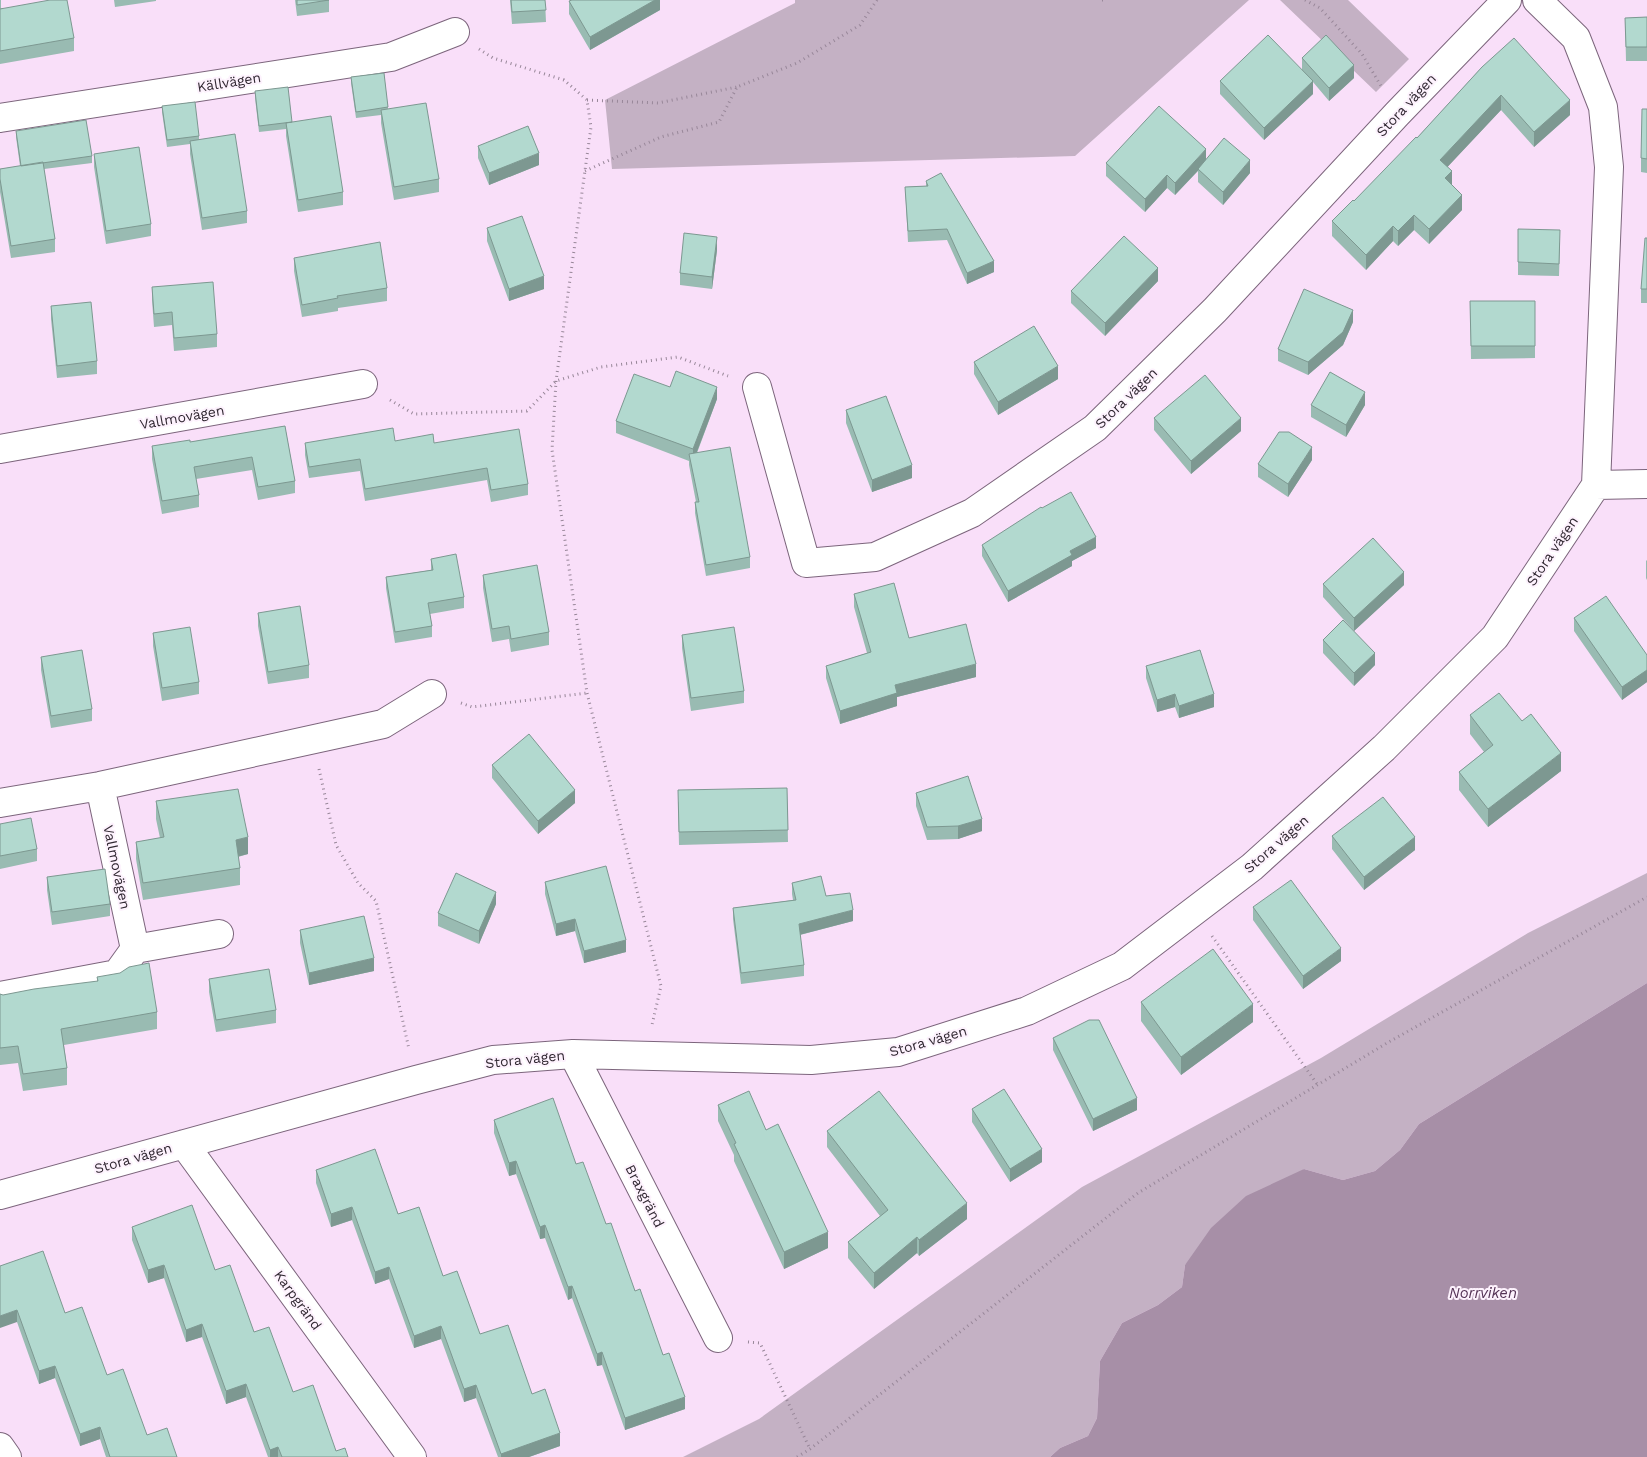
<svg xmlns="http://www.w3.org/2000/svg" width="1647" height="1457" font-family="'Work Sans',sans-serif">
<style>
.green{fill:#c4b1c4}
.water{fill:#a78fa7}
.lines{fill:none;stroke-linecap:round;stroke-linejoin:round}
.minor-casing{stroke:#7c657c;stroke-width:30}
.path{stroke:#988799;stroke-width:3;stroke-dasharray:1 4;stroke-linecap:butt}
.minor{stroke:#fff;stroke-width:28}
.wall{fill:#99bbb2}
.shaded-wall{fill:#7d9891}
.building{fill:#b2d9cf;stroke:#7d9891}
.labels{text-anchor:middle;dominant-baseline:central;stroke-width:4;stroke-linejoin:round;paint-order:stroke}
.street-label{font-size:14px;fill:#312832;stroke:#fdf2fd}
.water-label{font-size:15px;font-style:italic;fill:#553356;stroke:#fdf2fd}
</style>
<rect width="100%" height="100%" fill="#f9dff9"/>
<!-- green -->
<path class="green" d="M795,0H1249L1075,156L612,169L605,100L795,3Z
M1280,0H1348L1409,59L1376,92Z
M1647,873V983L1419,1124L1400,1150L1375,1171L1343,1180L1304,1169L1185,1265L1182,1287L1158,1305L1122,1323L1100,1361L1097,1418L1088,1436L1060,1448L1050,1457H683L759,1419L1082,1187L1321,1058L1528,933Z"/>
<!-- water -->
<path class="water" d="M1647,983V1457H1050L1060,1448L1088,1436L1097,1418L1100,1361L1122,1323L1158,1305L1182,1287L1185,1265L1211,1228L1246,1196L1304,1169L1343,1180L1375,1171L1400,1150L1419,1124Z"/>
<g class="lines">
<defs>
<path id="minor" d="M1537,0L1576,38L1603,107L1609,167L1596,485
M0,118L391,57L455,32
M757,387L806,563L875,557L972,513L1095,428L1215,310L1397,114L1507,0
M0,449L363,384
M0,803L100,786L383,724L432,694
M135,949L219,934
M0,996L117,974L135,949L100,786
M573,1054L718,1338
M184,1144L412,1457
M0,1195L416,1080L493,1060L573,1054L811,1060L898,1052L1027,1011L1122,966L1252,867L1384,748L1495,637L1596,485L1647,484
M0,1447L7,1457"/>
</defs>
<!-- minor casing -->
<use href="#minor" class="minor-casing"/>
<!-- path -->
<path class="path" d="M1102,0H1103
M1305,0L1320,8L1362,54L1381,86
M479,49L493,58L564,80L587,100L591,127L556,381L552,450L587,693L661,986L652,1025
M587,100L658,103L737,87
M585,171L661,137L719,122L737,87L797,63L860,25L877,0
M390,400L414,414L527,411L556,381L601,367L678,357L728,376
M461,703L472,707L587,693
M319,769L336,845L358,883L376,901L409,1049
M1212,936L1317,1084
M748,1342L760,1343L810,1449
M797,1457L810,1449L1138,1193L1387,1043L1647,897"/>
<!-- minor -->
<use href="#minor" class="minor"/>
</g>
<!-- wall -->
<path class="wall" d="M0,0H1V8L74,38V51L0,64Z
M114,0H156V1L115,7Z
M295,0H329V12L297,16Z
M510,0H545L546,22L512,24Z
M660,0V10L590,50L569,14V1Z
M1647,17V61H1626L1625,18Z
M1302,58L1354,78L1329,101L1313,82V94L1264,140L1220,94V81L1302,70Z
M1482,67L1570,115L1534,147L1501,110L1447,167L1452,185L1462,210L1429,244L1414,230L1398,246L1393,241L1366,270L1332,236V221L1354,201L1417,138Z
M384,73L388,109L439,179V192L394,200L381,123V115L356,118L351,83V77Z
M255,91L292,122L343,192V205L298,212L286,136V129L259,132L255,98Z
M162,106L199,136V140L247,211V223L202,230L190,154V144L167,147L162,112Z
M1647,109V173L1641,172V158Z
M16,131L92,156V163L44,169L55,239V252L11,258L0,192V169L20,166L16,137Z
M478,146L539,165L489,185L478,158Z
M94,154L151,224V236L106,244L94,167Z
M1206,160L1250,173L1223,205L1198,182V171L1175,195L1167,188L1145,212L1106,176V163Z
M926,181L994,272L967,284L947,240L908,242L905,187L926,186Z
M487,228L544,289L509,301L487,241Z
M1518,229L1560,243L1559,276L1518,275Z
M1647,238V303H1641V289Z
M717,250L712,289L680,285V273Z
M294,258L387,288V301L338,308V311L302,317L294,271Z
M1158,281L1105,336L1071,303V291Z
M152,287L217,334V347L174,351L172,325L154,327L152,300Z
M1470,301H1535V358L1471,359Z
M51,306L97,361V374L57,378L51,319Z
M1353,322L1343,345L1308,375L1278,361V349Z
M974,362L1058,379L998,415L974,374Z
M670,387L717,399L697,453L750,557V568L706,576L695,513V502H696L689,465V461L616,433V421Z
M1311,405H1365L1346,437L1311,417Z
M846,410L912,478L872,492L846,423Z
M1154,418L1241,431L1191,474L1154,430Z
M285,426L295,481V493L258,500L252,470L196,479L199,495V507L162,514L152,459V446L190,442Z
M395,441L434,443L528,484V495L491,502L487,480L365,501L360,471L309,478L305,455V443Z
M1312,460L1288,497L1258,477V464Z
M982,545L1096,548L1072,561V566L1008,602L982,556Z
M431,559L464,597V608L430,614L432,626V637L395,643L386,588V577L431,570Z
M1647,560V580L1646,578V561Z
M483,575L549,632V645L511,652L509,639L492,642L483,588Z
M1323,584L1404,585L1354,631L1323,597Z
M854,594L909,638L976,677L897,697V706L840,724L826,678V666L867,653L854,607Z
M258,613L309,665V678L268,684L258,626Z
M1574,618L1647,655V682L1622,700L1574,631Z
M153,633L199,682V694L162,701L153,646Z
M682,635L744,691V703L691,711L682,648Z
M1323,640L1375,665L1354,686L1323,653Z
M41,657L92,709V721L51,728L41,670Z
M1146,666L1214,707L1179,718L1175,707L1157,712L1146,678Z
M1470,715L1561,771L1488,827L1459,790V772L1484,752L1470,734Z
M492,765L575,803L538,834L492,778Z
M787,788L788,842L679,845L678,802Z
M916,793L982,831L958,839L927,840L916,806Z
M156,801L248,854L238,857L240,868V885L143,900L136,859V842L160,838L156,819Z
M0,824L37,849V861L0,869Z
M1332,836L1415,850L1364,890L1332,849Z
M47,877L110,904V916L52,925L47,890Z
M545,882L626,952L584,963L575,931L556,936L545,894Z
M792,883L826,896L853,921L800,935L804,965V976L741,984L733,919V908L793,900L792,894Z
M496,904L479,944L438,926V913Z
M1253,907L1341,961L1303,989L1253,920Z
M300,930L374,971L309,985L300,943Z
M97,977L157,1012V1029L64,1045L67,1068V1085L23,1091L18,1063L0,1065V994L3,995L97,982Z
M209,979L276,1010V1023L216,1032L209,992Z
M1141,1002L1253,1022L1181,1075L1141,1021Z
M1053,1038L1137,1110L1093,1131L1053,1050Z
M718,1105L766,1130L828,1248L784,1269L734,1161V1155L718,1121Z
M972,1109L1042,1162L1010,1182L972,1122Z
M494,1120L576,1164L606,1224L635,1291L663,1355L685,1409L625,1430L602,1365L597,1366L572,1298L568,1300L545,1238L540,1239L516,1174L509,1176L494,1133Z
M827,1131L967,1219L919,1256L917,1253L874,1289L848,1258V1242L880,1216L827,1147Z
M316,1170L398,1214L443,1276L480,1334L532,1394L560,1446L529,1457H498L476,1398L464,1402L441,1339L414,1348L389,1279L375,1284L352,1220L331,1227L316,1183Z
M132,1227L215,1270L254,1332L293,1392L336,1451L348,1457H268L246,1397L226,1404L202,1337L186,1342L164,1278L148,1283L132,1240Z
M0,1266L65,1313L147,1435L177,1457H106L100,1439L80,1446L55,1378L39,1384L17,1322Z"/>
<!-- shaded-wall -->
<path class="shaded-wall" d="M655,0H660V10L590,50V37Z
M1354,65V78L1329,101V88Z
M1313,81V94L1264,140V128Z
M1501,95V110L1440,175V160Z
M1570,100V115L1534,147V132Z
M1206,149V162L1175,195V183Z
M539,153V165L489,185V173Z
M1250,160V173L1223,205V192Z
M1452,171V186L1445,178Z
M1167,175V188L1145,212V199Z
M1462,195V210L1429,244V229Z
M1414,215V230L1398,246V231Z
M1393,226V241L1366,270V255Z
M717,237V250L712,289V277Z
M994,261V272L967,284V273Z
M1158,268V281L1105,336V323Z
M544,276V289L509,301V289Z
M1353,310V322L1343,345L1308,375V362Z
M1058,366V379L998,415V402Z
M717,387V399L693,462V449Z
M1365,392V405L1346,437V425Z
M1241,418V431L1191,474V461Z
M1312,447V460L1288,497V484Z
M912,465V478L872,492V480Z
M1096,537V548L1072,561V566L1008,602V591L1070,551Z
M1404,572V585L1354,631V618Z
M1375,653V665L1354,686V673Z
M976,664V677L897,697V706L840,724V711L895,685Z
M1647,670V682L1622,700V687Z
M1175,694V707L1157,712V700Z
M1214,694V707L1179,718V706Z
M1561,753V771L1488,827V809Z
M575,790V803L538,834V821Z
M982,819V831L958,839V826Z
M248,837V854L236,857V840Z
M1415,837V850L1364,890V877Z
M496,892V904L479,944V931Z
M853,910V921L799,935V924Z
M575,919V931L556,936V924Z
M626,940V952L584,963V951Z
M1341,948V961L1303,989V976Z
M374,958V971L309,985V973Z
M1253,1004V1022L1181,1075V1057Z
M1137,1098V1110L1093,1131V1119Z
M1042,1149V1162L1010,1182V1169Z
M516,1161V1174L509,1176V1163Z
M967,1203V1219L919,1256V1240Z
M352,1207V1220L331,1227V1214Z
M545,1225V1238L540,1239V1227Z
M828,1232V1248L784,1269V1252Z
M917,1237V1253L874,1289V1273Z
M164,1265V1278L148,1283V1270Z
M389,1267V1279L375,1284V1272Z
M572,1286V1298L568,1300V1287Z
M17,1310V1322L0,1328V1316Z
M202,1324V1337L186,1342V1330Z
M441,1326V1339L414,1348V1336Z
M602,1352V1365L597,1366V1354Z
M55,1366V1378L39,1384V1371Z
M246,1384V1397L226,1404V1391Z
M476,1385V1398L464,1402V1389Z
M685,1397V1409L625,1430V1418Z
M100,1427V1439L80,1446V1434Z
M560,1433V1446L529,1457H501V1454Z
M278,1447V1457H270V1450Z"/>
<!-- building -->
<path class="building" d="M50,0H67L74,38L0,51V9Z
M297,0H329L297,5Z
M511,0H545L546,10L512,12Z
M572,0H655L590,37L569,1Z
M1647,17V47H1626L1625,18Z
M1268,35L1313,81L1264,128L1220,81Z
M1326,35L1354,65L1329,88L1302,58Z
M1514,38L1570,100L1534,132L1501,95L1440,160L1452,171L1445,178L1462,195L1429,229L1414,215L1398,231L1393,226L1366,255L1332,221L1353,200L1354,201L1416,137L1417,138L1482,67Z
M384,73L388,107L356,112L351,77Z
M288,87L292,122L259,126L255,91Z
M195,102L199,136L167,140L162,106Z
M426,103L439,179L394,187L381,110Z
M1159,106L1206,149L1175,183L1167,175L1145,199L1106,163Z
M1642,109H1647V159L1641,158Z
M331,116L343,192L298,200L286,123Z
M86,120L92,156L21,166L16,131Z
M528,126L539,153L489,173L478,146Z
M235,134L247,211L202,218L190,141Z
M1224,138L1250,160L1223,192L1198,169Z
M139,147L151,224L106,231L94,154Z
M43,162L55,239L11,246L0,179V169Z
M941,173L994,261L967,273L947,229L908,231L905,187L928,186L926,181Z
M522,216L544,276L509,289L487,228Z
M1518,229L1560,230L1559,264L1518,262Z
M684,233L717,237L712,277L680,273Z
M1124,236L1158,268L1105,323L1071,291Z
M1645,238H1647V289H1641Z
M380,242L387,288L337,296L338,298L302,305L294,258Z
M213,282L217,334L174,338L172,312L154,314L152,287Z
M1304,289L1353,310L1343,332L1308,362L1278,349Z
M1470,301H1535V346H1471Z
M91,302L97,361L57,366L51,306Z
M1034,326L1058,366L998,402L974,362Z
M676,371L717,387L693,449L616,421L634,374L670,387Z
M1330,372L1365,392L1346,425L1311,405Z
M1205,375L1241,418L1191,461L1154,418Z
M886,396L912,465L872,480L846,410Z
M285,426L295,481L258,487L252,457L194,467L199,495L162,501L152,446L190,440V442Z
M393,428L395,441L433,434L434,443L519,429L528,484L491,490L487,468L365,489L360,459L309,467L305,443Z
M1279,432H1289L1312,447L1288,484L1258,464Z
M730,447L750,557L706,565L695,502H699L689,454Z
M1071,492L1096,537L1070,551L1072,555L1008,591L982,545L1041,507L1042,508Z
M1373,538L1404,572L1354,618L1323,584Z
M456,554L464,597L428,603L432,626L395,632L386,577L433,570L431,559Z
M537,565L549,632L511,639L509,626L492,629L483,575Z
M894,583L909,638L966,624L976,664L895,685L897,693L840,711L826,666L871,652L854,594Z
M1606,596L1647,655V670L1622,687L1574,618Z
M300,606L309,665L268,672L258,613Z
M1343,620L1375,653L1354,673L1323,640Z
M190,627L199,682L162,688L153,633Z
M734,627L744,691L691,698L682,635Z
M82,650L92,709L51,716L41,657Z
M1200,650L1214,694L1179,706L1175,694L1157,700L1146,666Z
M1499,693L1522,721L1531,714L1561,753L1488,809L1459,772L1493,745L1470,715Z
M529,734L575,790L538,821L492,765Z
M968,776L982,819L958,826L927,827L916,793Z
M787,788L788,830L679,832L678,790Z
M238,789L248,837L236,840L240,868L143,883L136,842L164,837L156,801Z
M1383,797L1415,837L1364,877L1332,836Z
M31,818L37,849L0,856V824Z
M606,866L626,940L584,951L575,919L556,924L545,882Z
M105,869L110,904L52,912L47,877Z
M456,873L496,892L479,931L438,913Z
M821,876L826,896L850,893L853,910L799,924L804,965L741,973L733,908L796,900L792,883Z
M1291,880L1341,948L1303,976L1253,907Z
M364,916L374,958L309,973L300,930Z
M1213,949L1253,1004L1181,1057L1141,1002Z
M149,963L157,1012L61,1029L67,1068L23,1074L18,1046L0,1048V994L3,995L34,989L98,981L97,977L120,973L129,967Z
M269,969L276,1010L216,1020L209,979Z
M1089,1020H1099L1137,1098L1093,1119L1053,1038Z
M1004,1089L1042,1149L1010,1169L972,1109Z
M749,1091L766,1130L778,1124L828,1232L784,1252L734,1144L736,1143L718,1105Z
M879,1091L967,1203L919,1240L917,1237L874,1273L848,1242L888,1210L827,1131Z
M553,1098L576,1164L583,1162L606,1224L611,1223L635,1291L640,1289L663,1355L669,1353L685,1397L625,1418L602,1352L597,1354L572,1286L568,1287L545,1225L540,1227L516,1161L509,1163L494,1120Z
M375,1149L398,1214L419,1207L443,1276L457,1271L480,1334L508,1325L532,1394L545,1389L560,1433L501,1454L476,1385L464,1389L441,1326L414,1336L389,1267L375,1272L352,1207L331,1214L316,1170Z
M192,1205L215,1270L230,1265L254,1332L269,1327L293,1392L313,1385L336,1451L345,1448L348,1457H282L278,1447L270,1450L246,1384L226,1391L202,1324L186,1330L164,1265L148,1270L132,1227Z
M43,1251L65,1313L82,1307L107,1375L123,1369L147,1435L167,1428L177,1457H110L100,1427L80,1434L55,1366L39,1371L17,1310L0,1316V1266Z"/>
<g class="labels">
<!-- street labels -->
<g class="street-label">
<text transform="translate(229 82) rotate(-9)">Källvägen</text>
<text transform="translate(1406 105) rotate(-47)">Stora vägen</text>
<text transform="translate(1126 398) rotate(-44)">Stora vägen</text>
<text transform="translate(182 417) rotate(-10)">Vallmovägen</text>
<text transform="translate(1552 551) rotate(-56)">Stora vägen</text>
<text transform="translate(1276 844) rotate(-41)">Stora vägen</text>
<text transform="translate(117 867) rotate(78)">Vallmovägen</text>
<text transform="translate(928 1041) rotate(-16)">Stora vägen</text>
<text transform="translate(525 1059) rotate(-6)">Stora vägen</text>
<text transform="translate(133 1158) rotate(-16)">Stora vägen</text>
<text transform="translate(645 1196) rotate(63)">Braxgränd</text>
<text transform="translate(298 1300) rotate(54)">Karpgränd</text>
</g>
<!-- water labels -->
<g class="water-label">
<text x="1483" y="1293">Norrviken</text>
</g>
</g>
</svg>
